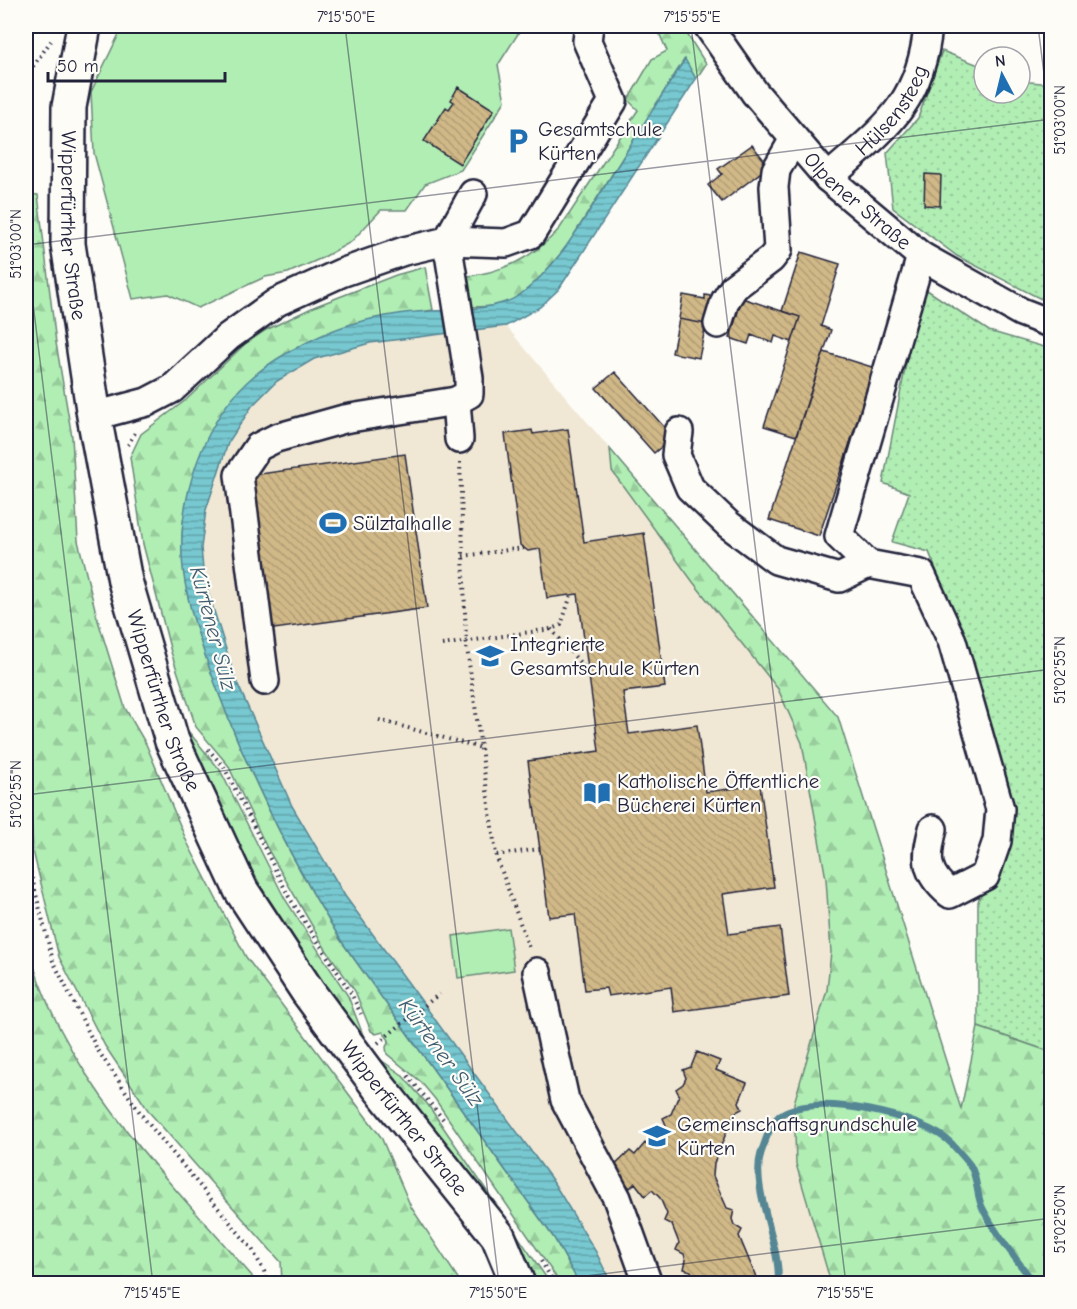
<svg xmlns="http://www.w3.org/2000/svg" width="1077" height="1309" font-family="'Comic Neue',sans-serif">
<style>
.built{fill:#f0e8d5}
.grass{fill:url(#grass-dots);stroke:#6a8878;stroke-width:1.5}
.forest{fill:url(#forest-firs);stroke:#6a8878;stroke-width:1.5}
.pitch{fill:#b1eeb4;stroke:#6a8878;stroke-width:1.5}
.water{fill:url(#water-rules);stroke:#558694;stroke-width:1.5}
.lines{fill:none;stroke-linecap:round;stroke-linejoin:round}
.stream{stroke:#558694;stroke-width:7}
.building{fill:url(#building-back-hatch);stroke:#22223b;stroke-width:1.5}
.minor-casing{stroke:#22223b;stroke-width:32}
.major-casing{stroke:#22223b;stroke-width:38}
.path{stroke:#22223b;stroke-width:4;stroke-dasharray:1.5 4.5;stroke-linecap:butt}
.minor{stroke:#fdfcf7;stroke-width:27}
.major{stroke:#fdfcf7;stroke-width:33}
.ticks{fill:none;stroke:#22223b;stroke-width:1.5;stroke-opacity:0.45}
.labels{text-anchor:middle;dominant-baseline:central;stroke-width:4.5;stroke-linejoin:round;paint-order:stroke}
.street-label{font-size:21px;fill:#22223b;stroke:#fdfcf7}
.poi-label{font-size:21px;fill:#22223b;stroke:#fdfcf7;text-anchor:start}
.water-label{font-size:22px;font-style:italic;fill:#405c6f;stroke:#fdfcf7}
.neatline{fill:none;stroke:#22223b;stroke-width:2}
.ticks-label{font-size:15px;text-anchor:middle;fill:#22223b}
</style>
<defs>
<pattern id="grass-dots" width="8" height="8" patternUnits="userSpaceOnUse" patternTransform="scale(1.5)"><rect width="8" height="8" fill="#b1eeb4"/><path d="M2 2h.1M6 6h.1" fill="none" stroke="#98cc9c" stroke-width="1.8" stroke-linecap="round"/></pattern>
<pattern id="forest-firs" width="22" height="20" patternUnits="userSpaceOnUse" patternTransform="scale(1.5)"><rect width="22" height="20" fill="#b1eeb4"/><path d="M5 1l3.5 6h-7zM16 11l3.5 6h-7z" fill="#98cc9c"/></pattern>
<pattern id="water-rules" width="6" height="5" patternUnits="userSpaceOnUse" patternTransform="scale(1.5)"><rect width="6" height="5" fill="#77c8d0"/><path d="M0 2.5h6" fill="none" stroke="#61a2aa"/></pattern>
<pattern id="building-back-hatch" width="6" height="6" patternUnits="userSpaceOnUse" patternTransform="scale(1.5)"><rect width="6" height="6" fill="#d0b887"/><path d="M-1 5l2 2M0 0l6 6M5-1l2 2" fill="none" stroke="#b29e75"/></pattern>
</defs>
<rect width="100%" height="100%" fill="#fdfcf7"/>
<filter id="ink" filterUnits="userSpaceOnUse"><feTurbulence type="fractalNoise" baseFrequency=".0167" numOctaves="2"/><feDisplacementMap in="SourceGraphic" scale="12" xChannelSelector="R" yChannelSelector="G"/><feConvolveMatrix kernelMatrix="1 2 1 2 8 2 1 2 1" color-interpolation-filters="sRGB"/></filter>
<g filter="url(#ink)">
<!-- built -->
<path class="built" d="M506,326L610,449L612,471L693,582L778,689L802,743L826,879L831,952L827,990L796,1164L831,1283H611L596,1252L552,1180L345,896L292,806L235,678L204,579L201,548L206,510L216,478L228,443L252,406L277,381L314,359L370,343Z"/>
<!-- grass -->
<path class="grass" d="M942,51L984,67V93H1020V81L1051,84V304L957,256L893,208L887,153L918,118Z
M921,286L989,331L1051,349V1052L978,1027V902L1001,819L1002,782L947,598L929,552L892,542L909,493L883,483Z"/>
<!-- forest -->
<path class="forest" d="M656,26H682L706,64L696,79L684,60L567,246C549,267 529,295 503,304C492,308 477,306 465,307L461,277C501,273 533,259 560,228L638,110L628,100L652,59L667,51Z
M26,194L38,195L56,343L72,437L78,541L97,617L125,708L146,744L187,842L246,957L381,1137L411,1207L461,1283H282L281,1262L150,1113L105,1046L59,957L33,851L26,711Z
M425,267L433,310L360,322L215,425C199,459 183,499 182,538C181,584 196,628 211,671C244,766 289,857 342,942L554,1238L579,1283H560L435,1099L420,1081L387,1054L386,1047L389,1040L383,1032L376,1034L371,1031L355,991L325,948L267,848L228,765L196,727L171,652L143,544L130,457L141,434L186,400L245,344L266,330L316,306L396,275Z
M610,449L838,717L961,1109L978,1027L1051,1052V1283H831L796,1164L794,1103L827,990L831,952L826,879L802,743L778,689L693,582L612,471Z
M188,731L220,770L285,899L348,996L365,1040L287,934L227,824Z
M26,938C56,1070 166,1177 252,1276L253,1283H26Z
M378,1058L401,1074L428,1105L550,1283H533L487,1207Z"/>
<!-- pitch -->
<path class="pitch" d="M123,26H523L498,65L505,101L461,170L425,184L407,210H381L351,242L322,258L288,273L265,277L198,308L168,294L133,299L94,153L91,92Z
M508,928L514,970L458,978L453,936Z"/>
<!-- water -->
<path class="water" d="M685,59L696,79L559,289L540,307L506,326L370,343L314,359L277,381L252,406L228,443L206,510L201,548L204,579L235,678L292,806L345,896L552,1180L596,1252L611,1283H579L554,1238L342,942C288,855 243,763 209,667C197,632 184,594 182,557C179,498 203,423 247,382C268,362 292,349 318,337C342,325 371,318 398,314C433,308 493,315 521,294C558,266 581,224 605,186C631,144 658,101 685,59Z"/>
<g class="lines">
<!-- stream -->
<path class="stream" d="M778,1284C782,1246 750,1189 761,1153C765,1142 770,1124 779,1116C811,1090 926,1116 952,1144C958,1151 965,1158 970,1165C978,1177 976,1196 983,1209C997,1236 1016,1259 1035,1284"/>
</g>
<!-- building -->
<path class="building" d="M821,26H857V32H835L830,27L826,31Z
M458,87L494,110L460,164L424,141L446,107L449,109L454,102L451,100Z
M752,145L769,166L722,202L708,185L722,174L718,169Z
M925,174L941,175L940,206L924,205Z
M801,252L840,264L821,326L831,330L796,436L764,426L800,317L782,311Z
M683,295L705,299V295L711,296L706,324L679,319Z
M742,298L800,317L792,342L775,336L773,343L751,335L748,344L730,338Z
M679,319L706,324L699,358L672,353Z
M824,352L875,368L819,536L769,520Z
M615,372L673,437L654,453L596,388Z
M568,429L584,542L644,533L665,687L623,692L629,734L697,725L706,792L760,785L774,887L723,894L729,934L780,927L789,996L674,1012L671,987L608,996L606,988L585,990L575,914L549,917L528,761L599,751L578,594L547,598L540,549L528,551L520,545L505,434L532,430L533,434Z
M405,454L427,608L267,630L246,476Z
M697,1052L720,1061L716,1070L747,1083L739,1102L742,1109L734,1113L732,1120L734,1128L727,1131L714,1163L713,1176L727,1208L734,1210L732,1219L734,1225L742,1230L739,1236L759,1284H696L691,1271L684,1269L686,1260L684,1254L676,1250L679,1243L672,1225L664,1221L667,1214L660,1198L652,1190L645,1196L635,1183L630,1188L611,1169L630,1151L635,1155L645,1143L652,1149L660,1141L666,1125L663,1118L671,1114L679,1095L676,1089L683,1084L686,1078L683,1070L691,1067Z"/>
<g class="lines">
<defs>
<g id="minor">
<path id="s1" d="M708,26L755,93L828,178L921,256L1021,312L1052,324"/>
<path id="s2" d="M828,178C883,129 921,105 928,26"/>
<path d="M921,256L839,536L868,564L921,574L952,641L1000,809L997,841L985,876L950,894C925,873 925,859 933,829"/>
<path d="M718,324L725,301L734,287L771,259L778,250L774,187L776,170L794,139"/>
<path d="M456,401L459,439"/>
<path d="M94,416L147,402L172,389L228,337L277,302L341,273L404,251L447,241L506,243L531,234L613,101L587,41L589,26"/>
<path d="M679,432L676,455L690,488L729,525L776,560L839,578L868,564"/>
<path d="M265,681L239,475L258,447L276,438L344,419L456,401L469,394V378L447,241L473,194"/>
<path d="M537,972L565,1100L617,1198L648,1284"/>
</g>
<g id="major">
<path id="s3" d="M84,26L69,107L68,244L94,416L125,581L172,741L241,890L308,992L378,1086L498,1236L518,1284"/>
</g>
</defs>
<!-- minor casing -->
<use href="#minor" class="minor-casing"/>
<!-- major casing -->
<use href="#major" class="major-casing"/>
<!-- path -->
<path class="path" d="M26,76L51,41
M128,445L136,431
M460,462L466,641L496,855L540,849
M463,556L524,548
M551,629L588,672
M442,645L551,629L561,625L571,595
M379,720L481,748
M208,749L224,767L289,897L351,993L361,1014
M26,855L53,961L97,1049L143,1117L252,1249L264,1271L267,1284
M496,855L530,951
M378,1043L439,994
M408,1076L443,1119
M541,1261L555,1284"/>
<!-- minor -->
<use href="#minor" class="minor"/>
<!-- major -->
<use href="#major" class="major"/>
</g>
</g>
<!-- ticks -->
<path class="ticks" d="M345,26L499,1284M691,26L846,1284M1038,26L1052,138M26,245L1052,119M26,246L153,1284M26,795L1052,669M522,1284L1052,1218"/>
<!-- icons -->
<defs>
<symbol id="parking-bare" viewBox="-9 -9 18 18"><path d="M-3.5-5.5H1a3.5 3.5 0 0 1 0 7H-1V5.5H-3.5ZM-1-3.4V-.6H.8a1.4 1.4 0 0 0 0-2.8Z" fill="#1f6fb2" stroke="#fdfcf7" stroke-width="2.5" paint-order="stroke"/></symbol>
<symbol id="stadium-bare" viewBox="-9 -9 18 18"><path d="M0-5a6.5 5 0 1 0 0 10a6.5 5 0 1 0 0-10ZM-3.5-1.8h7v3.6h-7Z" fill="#1f6fb2" stroke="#fdfcf7" stroke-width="2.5" paint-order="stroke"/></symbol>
<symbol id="school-bare" viewBox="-9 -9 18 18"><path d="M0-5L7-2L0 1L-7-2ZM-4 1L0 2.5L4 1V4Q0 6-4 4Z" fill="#1f6fb2" stroke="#fdfcf7" stroke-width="2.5" paint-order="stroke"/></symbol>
<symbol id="library-bare" viewBox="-9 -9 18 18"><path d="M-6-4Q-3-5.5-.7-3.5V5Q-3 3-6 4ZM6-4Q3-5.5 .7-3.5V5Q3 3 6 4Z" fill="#1f6fb2" stroke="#fdfcf7" stroke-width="2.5" paint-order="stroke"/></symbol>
</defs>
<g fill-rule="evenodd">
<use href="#parking-bare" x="499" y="122" width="38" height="38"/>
<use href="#stadium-bare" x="314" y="504" width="38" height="38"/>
<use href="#school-bare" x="471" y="637" width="38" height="38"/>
<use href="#library-bare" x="578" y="774" width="38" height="38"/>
<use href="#school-bare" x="638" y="1117" width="38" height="38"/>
</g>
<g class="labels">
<!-- street labels -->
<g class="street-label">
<text stroke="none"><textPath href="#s2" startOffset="94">Hülsensteeg</textPath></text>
<text stroke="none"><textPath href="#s1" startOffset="231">Olpener Straße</textPath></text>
<text stroke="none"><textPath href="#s3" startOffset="201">Wipperfürther Straße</textPath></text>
<text stroke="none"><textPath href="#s3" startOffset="687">Wipperfürther Straße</textPath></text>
<text stroke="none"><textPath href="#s3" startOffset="1173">Wipperfürther Straße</textPath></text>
</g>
<!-- poi labels -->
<g class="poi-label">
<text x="538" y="129">Gesamtschule<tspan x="538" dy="24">Kürten</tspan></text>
<text x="353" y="523">Sülztalhalle</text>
<text x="510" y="644">Integrierte<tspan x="510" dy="24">Gesamtschule Kürten</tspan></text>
<text x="617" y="781">Katholische Öffentliche<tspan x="617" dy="24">Bücherei Kürten</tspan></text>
<text x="677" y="1124">Gemeinschaftsgrundschule<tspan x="677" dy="24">Kürten</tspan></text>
</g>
<!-- water labels -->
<g class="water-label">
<text transform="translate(213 628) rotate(75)">Kürtener Sülz</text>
<text transform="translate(441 1052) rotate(54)">Kürtener Sülz</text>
</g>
</g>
<!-- margin -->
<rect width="1077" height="1309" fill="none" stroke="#fdfcf7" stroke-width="66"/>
<!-- north arrow -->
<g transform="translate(1002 75) rotate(353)"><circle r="28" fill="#fdfcf7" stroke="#a5a5ac" stroke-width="1.5"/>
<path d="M0-4.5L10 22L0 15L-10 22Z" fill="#1f6fb2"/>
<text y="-9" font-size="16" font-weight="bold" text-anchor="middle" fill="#22223b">N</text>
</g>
<!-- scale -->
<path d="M48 72v9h177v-9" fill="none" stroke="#22223b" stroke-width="3"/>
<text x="57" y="72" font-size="18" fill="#22223b" stroke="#fdfcf7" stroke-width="4.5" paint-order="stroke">50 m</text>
<rect x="33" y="33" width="1011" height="1243" class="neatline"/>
<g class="ticks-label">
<text x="346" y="22">7°15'50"E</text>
<text x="692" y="22">7°15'55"E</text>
<text transform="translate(1060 120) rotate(-90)" y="5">51°03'00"N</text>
<text transform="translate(16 244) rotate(-90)" y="5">51°03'00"N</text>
<text transform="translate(1060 670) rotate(-90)" y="5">51°02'55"N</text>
<text transform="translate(16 794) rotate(-90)" y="5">51°02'55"N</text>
<text transform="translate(1060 1219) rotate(-90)" y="5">51°02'50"N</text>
<text x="152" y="1298">7°15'45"E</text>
<text x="498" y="1298">7°15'50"E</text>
<text x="845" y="1298">7°15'55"E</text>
</g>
</svg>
